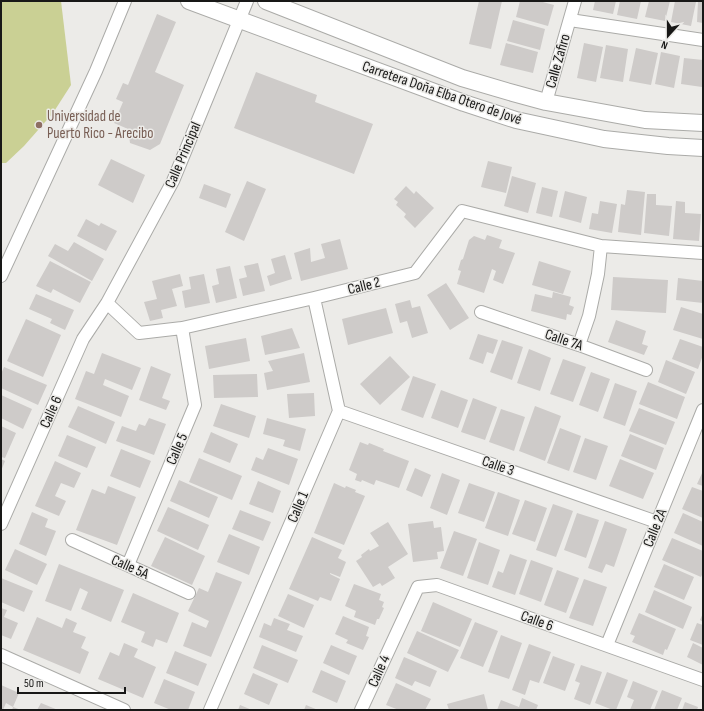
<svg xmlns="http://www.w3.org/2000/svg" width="704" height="711" font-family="'Sofia Sans Condensed',sans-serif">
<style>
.green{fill:#cad094}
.building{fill:#cecbc9}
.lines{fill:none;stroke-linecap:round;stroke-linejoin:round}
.street-casing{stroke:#ababa8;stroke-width:14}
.secondary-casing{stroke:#ababa8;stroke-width:18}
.street{stroke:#fff;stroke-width:12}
.secondary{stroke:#fff;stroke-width:16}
.education-dot{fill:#8d6e63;stroke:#ecebe8;stroke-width:1.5}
.labels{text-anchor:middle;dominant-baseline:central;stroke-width:3;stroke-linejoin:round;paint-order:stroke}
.street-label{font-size:15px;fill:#181817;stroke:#ecebe8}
.education-label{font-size:15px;fill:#785e54;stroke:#ecebe8;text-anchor:start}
</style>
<rect width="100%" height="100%" fill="#ecebe8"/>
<!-- green -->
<path class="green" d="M1,1H61L71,85L53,113L24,146L6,163H1Z"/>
<!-- building -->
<path class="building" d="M479,1H502L491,49L469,44Z
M520,1H539L554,5L548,26L516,17Z
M595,1H616L613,14L593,10Z
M620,1H641L637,19L617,15Z
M649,1H670L665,21L645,17Z
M675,1H690L696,2L691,26L671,22Z
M698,1H703V23L697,22Z
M157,14L176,22L155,72L184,85L160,144L150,150L130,143L128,129L114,123L123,102L116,99L123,83L128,85Z
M513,20L545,29L540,50L507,41Z
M506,43L538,52L533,73L500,65Z
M584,43L603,47L596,82L577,78Z
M606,45L628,49L623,82L600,78Z
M636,48L658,53L651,85L629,81Z
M661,52L680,56L674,88L655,84Z
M684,58L703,60L702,87L681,84Z
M256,72L317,95L315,102L373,124L354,174L234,128Z
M111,159L145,175L133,203L98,185Z
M488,161L512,167L506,193L481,187Z
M512,176L536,183L528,213L504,206Z
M247,181L266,189L244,241L225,232Z
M204,184L231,194L226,208L199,198Z
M406,186L414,194L416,191L434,208L415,228L404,217L406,214L396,205L398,202L394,199Z
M542,187L558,191L552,217L536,213Z
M627,190L645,192L641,235L618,232L621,204L625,205Z
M565,191L587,197L581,223L559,217Z
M647,194H656V205L672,206L669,236L644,233Z
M600,201L617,204L612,233L589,229L592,213L598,214Z
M676,201L685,202V213L701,214L699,241L673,239Z
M86,219L99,226L101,223L117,231L106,251L77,236Z
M487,235L502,240L499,248L515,253L503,284L493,280L496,271L492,269L484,293L457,284L461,271L458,270L461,260L463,259L469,240L474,236L485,240Z
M340,239L348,269L301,281L294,253L310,248L311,262L325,258L321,244Z
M74,242L104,259L92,281L48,256L55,244L68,251Z
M285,255L292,279L270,286L267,276L275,273L271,259Z
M50,261L91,282L80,303L53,289L51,293L36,286Z
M539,261L571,271L563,294L532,285Z
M258,263L265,291L243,296L239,279L247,277L244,266Z
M230,266L237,298L216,303L212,286L219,284L216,269Z
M180,274L183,286L172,289L177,306L161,310L163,318L150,321L144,302L157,299L152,281Z
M204,274L210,303L185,308L182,291L191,289L189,277Z
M613,277L668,280L666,313L611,310Z
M678,278L703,281V303L676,300Z
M446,283L469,318L450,330L427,295Z
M553,292L571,297L569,305L574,307L571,315L567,314L566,320L531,311L535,294L552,298Z
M36,294L74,310L65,330L50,323L52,319L29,309Z
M410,300L412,308L420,306L428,333L412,338L407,321L400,323L395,304Z
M681,307L703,314V339L673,330Z
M386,308L393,333L348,345L342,319Z
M26,319L61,335L43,377L7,361Z
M616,320L646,331L642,344L648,346L644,355L608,342Z
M292,328L300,348L265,355L261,336Z
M478,334L498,340L493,354L487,352L483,364L469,359Z
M246,338L250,361L209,369L205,346Z
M680,339L703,347V355L698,369L672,359Z
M502,340L523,347L512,380L490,372Z
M529,349L551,358L540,391L517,383Z
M102,353L141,368L132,390L105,379L103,385L129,396L121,417L75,399L86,371L94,374Z
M304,353L310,382L267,390L264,373L273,371L268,361Z
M390,356L410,377L380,405L360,384Z
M563,359L586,367L573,402L550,394Z
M666,360L695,372L686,394L658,382Z
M151,366L171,374L162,398L170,401L166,410L139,400Z
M4,367L47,385L38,405L1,388V374Z
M591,372L610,379L598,412L579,405Z
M257,374L258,397L214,398L213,375Z
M413,376L436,384L423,418L401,410Z
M648,382L685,397L677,419L639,404Z
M615,383L637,391L625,426L603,418Z
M441,390L468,400L458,428L431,418Z
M314,393L315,416L289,418L287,394Z
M1,395L32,409L23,429L1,418Z
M473,398L497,407L485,440L461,432Z
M221,404L256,416L249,438L213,426Z
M78,406L115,422L106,444L68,427Z
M535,406L561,416L545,461L519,451Z
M639,408L675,422L666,445L629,431Z
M501,409L525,417L514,451L489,442Z
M149,418L166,424L154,455L116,441L122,426L136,431L139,424L145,426Z
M267,418L306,429L300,451L283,446L285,440L263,434Z
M1,426L16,433L5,458L1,457Z
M560,428L581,436L569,471L547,463Z
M211,432L238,444L230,463L203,452Z
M630,434L664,448L656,470L621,456Z
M67,435L96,447L87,468L58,456Z
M585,438L608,446L596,480L573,472Z
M360,442L368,445L369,443L384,449L383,451L409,461L399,488L376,480L374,485L362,480L361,482L355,480L357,474L349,470Z
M268,448L298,459L289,485L251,470L256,457L263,460Z
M121,449L151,461L140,488L110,476Z
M199,458L242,476L232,500L189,482Z
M1,459L5,461L1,471Z
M620,459L654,473L643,499L609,486Z
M55,461L81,473L74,488L61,483L55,496L66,501L59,516L35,506Z
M415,468L431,475L422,497L406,490Z
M703,471V486L697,484Z
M442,473L460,480L447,515L430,508Z
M179,480L218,497L209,518L170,501Z
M258,481L281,491L273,513L249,504Z
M334,483L345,488L346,486L356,490L355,492L365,496L344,545L314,533Z
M469,483L495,492L484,522L458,513Z
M108,486L136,497L117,545L76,530L92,489L105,494Z
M692,487L703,491V518L682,509Z
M498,492L520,500L508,536L485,528Z
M525,500L547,508L535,542L512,534Z
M553,504L573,511L556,557L536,550Z
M168,507L209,525L198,550L157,531Z
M240,510L271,522L263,541L232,529Z
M32,512L48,519L45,527L56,531L46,556L19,544Z
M577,513L599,520L586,558L564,550Z
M683,513L703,522V546L674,533Z
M433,521L434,528L441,527L444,551L437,552L438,559L413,562L408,524Z
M605,521L627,529L614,567L606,564L602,573L588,568Z
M388,522L408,554L388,567L395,578L382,586L380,583L373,587L356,561L362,557L361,555L369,549L370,551L379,546L370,533Z
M454,531L477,539L463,576L440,568Z
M229,534L260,547L249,575L217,562Z
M165,537L205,556L192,585L151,566Z
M312,537L342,550L338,558L346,562L340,577L330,573V574L340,579L331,601L320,597L318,601L289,589Z
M672,538L703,551V573L701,577L662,560Z
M479,542L500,550L488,585L467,578Z
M15,549L47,564L37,585L5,570Z
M510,554L527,560L515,595L492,587L498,571L503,573Z
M531,560L553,568L541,602L519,594Z
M59,564L124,590L111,622L81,609L88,592L80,588L71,611L45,601Z
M664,564L694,577L684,600L654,587Z
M557,570L579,578L566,613L544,605Z
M216,572L242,582L211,657L183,646L192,622L206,628L209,621L188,611L199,588L208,592Z
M1,578L33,591L24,612L1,602Z
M584,579L607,587L593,626L569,618Z
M354,584L381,594L379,600L384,602L382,607L384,608L379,619H377L375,625L354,617L356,611L345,606Z
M654,590L692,607L683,629L645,612Z
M133,593L179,613L167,643L156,639L153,647L141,642L145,632L121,622Z
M288,594L314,605L304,628L278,616Z
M433,602L472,619L460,647L421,631Z
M1,608L7,610L4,617L18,623L11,639L1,635Z
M639,613L676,629L667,650L665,649L663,655L632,642L635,636L630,634Z
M703,613V622L700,620Z
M343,616L369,627L366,636L369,637L363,650L346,643L348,640L335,634Z
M37,617L62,628L66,618L77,623L73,632L86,637L81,648L89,652L80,674L23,650Z
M274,618L290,624L287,630L303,636L296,652L259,637L264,623L271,626Z
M475,622L498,631L483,667L460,658Z
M697,623L703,625V645L690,640Z
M417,631L459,650L448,672L407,653Z
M501,635L522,643L509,679L488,672Z
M124,643L138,649L134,657L156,667L143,698L98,679L110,652L119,656Z
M693,643L703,648V665L687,657Z
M529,644L551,652L539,683L530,680L525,695L512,690Z
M262,645L298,660L288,683L253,668Z
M331,645L357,656L349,675L323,663Z
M175,651L207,664L198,686L166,673Z
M553,656L575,664L565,691L543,683Z
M404,657L437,671L430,687L415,681L412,686L395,678Z
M581,665L602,672L590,705L574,699L580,683L575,681Z
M321,670L346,681L337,703L312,692Z
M607,672L628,680L616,710H613L595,703Z
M253,673L278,684L269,705L244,694Z
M164,679L195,692L188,710H171L154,703Z
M633,681L658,691L650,710H630L634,700L627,697Z
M396,683L431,699L425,710H399L386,705Z
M1,685L19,693L13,707L21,710H12L13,707L6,703L3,710H1Z
M662,690L682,698L677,710H654Z
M484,694L488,710H449L447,704Z
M522,698L538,705L536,710H497L501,700L519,707Z
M685,702L698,707L697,710H682Z
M41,703L58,710H37Z
M240,705L252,710H238Z
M306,705L318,710H304Z"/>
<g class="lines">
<defs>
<path id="street" d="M570,20L703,40
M546,102L575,1
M1,276L96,71L125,1
M107,303L139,333L182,328L314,298L415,273L462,211L601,246L703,253
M481,312L579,345L646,370
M579,345L589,316L598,274L601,246
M339,411L657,522
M1,524L83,339L107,303L173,181L247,1
M72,540L189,593
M128,565L195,405L182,328
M607,645L703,410
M1,655L124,710
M210,710L339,411L314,298
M361,710L418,587L437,585L703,680"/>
<path id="secondary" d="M189,1L464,103L516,120L604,139L668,146L703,148
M266,1L462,78L513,93L546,102L645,120L703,123"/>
</defs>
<!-- street casing -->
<use href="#street" class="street-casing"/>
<!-- secondary casing -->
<use href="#secondary" class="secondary-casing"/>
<!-- street -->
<use href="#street" class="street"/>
<!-- secondary -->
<use href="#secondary" class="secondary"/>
</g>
<!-- markers -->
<circle class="education-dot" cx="39" cy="125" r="4"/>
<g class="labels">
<!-- street labels -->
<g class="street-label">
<text transform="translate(558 61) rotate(-74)">Calle Zafiro</text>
<text transform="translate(442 93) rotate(19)">Carretera Doña Elba Otero de Jové</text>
<text transform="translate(183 155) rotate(-67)">Calle Principal</text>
<text transform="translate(364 286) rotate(-14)">Calle 2</text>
<text transform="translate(564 340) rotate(19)">Calle 7A</text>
<text transform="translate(51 412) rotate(-66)">Calle 6</text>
<text transform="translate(177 449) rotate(-67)">Calle 5</text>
<text transform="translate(498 466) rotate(19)">Calle 3</text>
<text transform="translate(298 507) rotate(-67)">Calle 1</text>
<text transform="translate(655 528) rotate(-68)">Calle 2A</text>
<text transform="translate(130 567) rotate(24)">Calle 5A</text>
<text transform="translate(537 621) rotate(20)">Calle 6</text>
<text transform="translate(379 671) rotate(-66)">Calle 4</text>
</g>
<!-- education labels -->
<g class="education-label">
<text x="47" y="116">Universidad de<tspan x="47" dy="17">Puerto Rico - Arecibo</tspan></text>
</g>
</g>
<!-- border -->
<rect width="704" height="711" fill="none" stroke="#181817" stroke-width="4"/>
<!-- north arrow -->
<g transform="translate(668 36) rotate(201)" stroke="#ecebe8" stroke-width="3" paint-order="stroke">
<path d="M0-3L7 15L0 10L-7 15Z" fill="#181817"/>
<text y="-6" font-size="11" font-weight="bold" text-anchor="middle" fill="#181817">N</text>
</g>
<!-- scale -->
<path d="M18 687v6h107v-6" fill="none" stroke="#181817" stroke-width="2"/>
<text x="24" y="687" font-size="12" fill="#181817" stroke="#ecebe8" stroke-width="3" paint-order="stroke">50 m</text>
</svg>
